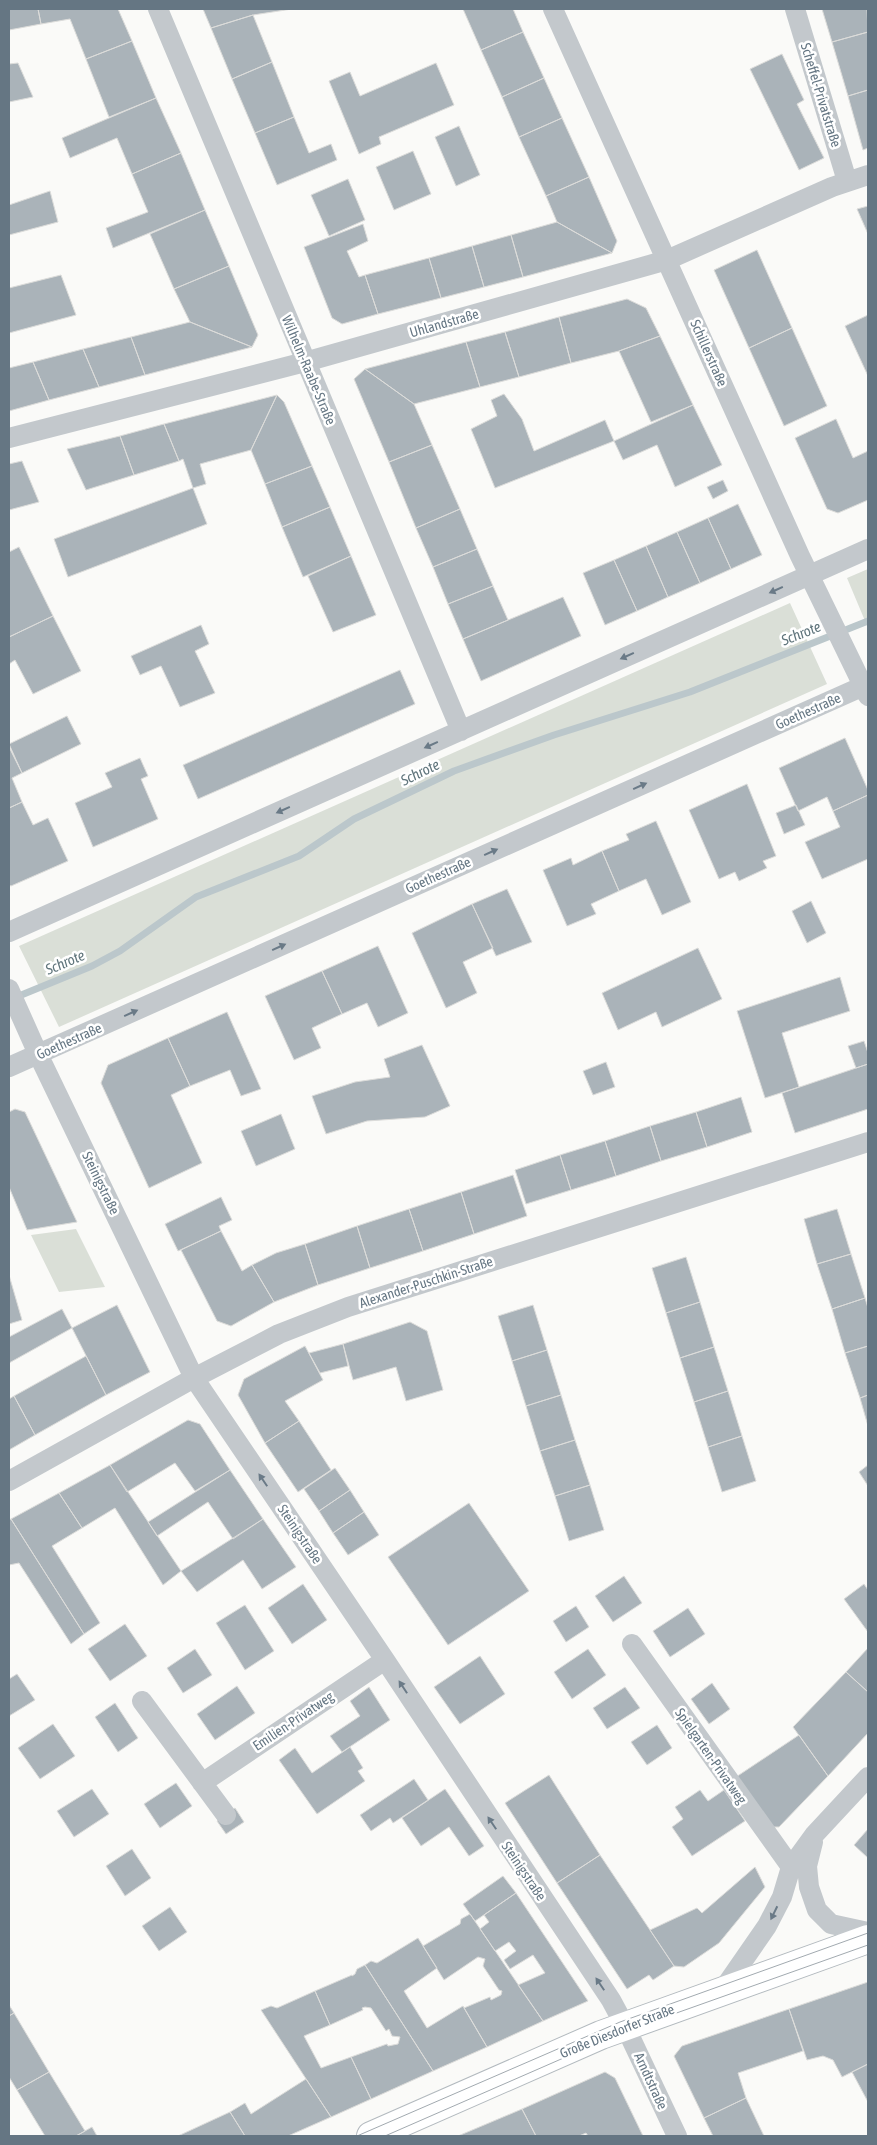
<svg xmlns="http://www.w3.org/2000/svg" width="877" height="2145" font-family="'Asap Condensed',sans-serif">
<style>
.green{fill:#dadfd7}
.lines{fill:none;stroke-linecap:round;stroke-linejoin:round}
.stream{stroke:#bbc7cb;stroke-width:7}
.building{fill:#aab3b9;stroke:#dcdcda}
.secondary-casing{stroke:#b3babf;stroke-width:30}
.street{stroke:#c3c8cc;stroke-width:20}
.secondary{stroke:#fff;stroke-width:28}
.tram{stroke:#a2aab0;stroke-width:1}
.oneway{fill:#6a7a87}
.labels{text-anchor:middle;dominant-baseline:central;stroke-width:5;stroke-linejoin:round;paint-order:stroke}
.street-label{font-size:14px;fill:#657683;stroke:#fff}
.water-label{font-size:15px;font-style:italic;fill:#60757c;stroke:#fff}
</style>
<rect width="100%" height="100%" fill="#fafaf8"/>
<!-- green -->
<path class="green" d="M868,569V628L847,578Z
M790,603L827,684L59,1027L19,946Z
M76,1229L105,1287L59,1292L31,1235Z"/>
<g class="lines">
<!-- stream -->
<path class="stream" d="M14,998L92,966L120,951L196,897L299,856L354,819L454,771L554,735L690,692L868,621"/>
</g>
<!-- building -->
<path class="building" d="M9,9H38L41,24L9,30Z
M38,9H118L132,41L86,59L70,19L41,24Z
M203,9H292L253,15L211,28Z
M463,9H513L523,32L481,50Z
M822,9H867L868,32L832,42Z
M253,15L272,62L232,79L211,28Z
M523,32L544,78L502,97L481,50Z
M868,32V90L848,96L832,42Z
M132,41L156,98L109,117L86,59Z
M782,54L804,100L797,104L824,158L799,170L750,69Z
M272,62L294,117L255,133L232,79Z
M18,63L33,97L9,102V64Z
M436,63L454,105L379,137L381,144L359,154L329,81L350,72L360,96Z
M544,78L562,118L519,137L502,97Z
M868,90V148L863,150L848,96Z
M156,98L181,153L132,174L117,138L70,158L62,138Z
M294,117L309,153L331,144L337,160L277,185L255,133Z
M562,118L589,177L546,196L519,137Z
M459,126L480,175L456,186L435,137Z
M413,151L431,194L394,210L376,167Z
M181,153L205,210L113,248L106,228L148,212L132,174Z
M589,177L617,241L612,253L557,222L546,196Z
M348,179L365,220L329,236L311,195Z
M50,191L58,222L9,235V205Z
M868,206V234L857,209Z
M205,210L229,266L174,289L150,234Z
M557,222L612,253L523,277L511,235Z
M363,224L368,241L347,251L359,277L365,275L378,314L342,324L332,318L304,247Z
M511,235L523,277L484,287L472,246Z
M472,246L484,287L441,298L429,258Z
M757,250L792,328L749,348L714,270Z
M429,258L441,298L378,314L365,275Z
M229,266L258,335L252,347L190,322L174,289Z
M61,275L76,315L9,333V288Z
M627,299L646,308L660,336L619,351L571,363L559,317Z
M868,315V376L845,326Z
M559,317L571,363L519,377L505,332Z
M190,322L252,347L145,375L131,337Z
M792,328L827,406L784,426L749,348Z
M505,332L519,377L480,387L466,342Z
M660,336L693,405L651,422L619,351Z
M131,337L145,375L99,387L83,349Z
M466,342L480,387L414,404L365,369Z
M83,349L99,387L49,400L33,362Z
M33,362L49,400L9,411V368Z
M365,369L414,404L432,445L389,462L354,379Z
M504,394L522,419L534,451L605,420L614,441L495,488L471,429L497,416L491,400Z
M277,395L284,402L312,466L265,484L251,450Z
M277,395L251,450L200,464L206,484L193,488L183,459L179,461L164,424Z
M693,405L722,465L675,487L657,445L623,460L614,441Z
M836,419L853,458L868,451V500L838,513L827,509L795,438Z
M164,424L179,461L134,475L120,436Z
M120,436L134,475L86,490L67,449Z
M432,445L460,509L416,528L389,462Z
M22,461L39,502L9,510V464Z
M312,466L330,507L282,527L265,484Z
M723,480L728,491L713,499L707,487Z
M193,488L207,524L68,577L54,539Z
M738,504L762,555L731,569L708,518Z
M330,507L351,556L303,577L282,527Z
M460,509L477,549L433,567L416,528Z
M708,518L731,569L700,583L677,532Z
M677,532L700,583L668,597L646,546Z
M646,546L668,597L637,611L614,560Z
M19,547L53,616L9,637V552Z
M477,549L493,586L448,604L433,567Z
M351,556L376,615L333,632L308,576Z
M614,560L637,611L605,625L583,573Z
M493,586L508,620L463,639L448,604Z
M563,597L581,636L481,681L463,639Z
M53,616L81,671L33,694L15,660L9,664V637Z
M201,625L209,644L195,651L215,693L180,707L161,666L140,675L131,656Z
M400,670L415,704L198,799L183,765Z
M67,716L81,744L22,773L9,744Z
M845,738L868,790V795L833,811L827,797L798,811L779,768Z
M9,747L22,773L12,778L22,802L9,808Z
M140,758L148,776L141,779L158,819L93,847L75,803L112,787L105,773Z
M747,784L776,856L763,861L767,868L739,881L735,872L719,879L689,810Z
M868,795V859L822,879L805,842L840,827L833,811Z
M22,802L33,825L48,818L68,861L11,886L9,885V808Z
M796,805L805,825L784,834L776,813Z
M656,821L691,902L662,915L646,879L619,891L602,851L629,840L626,834Z
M602,851L619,891L591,904L596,914L567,926L543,870L571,858L573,865Z
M507,889L532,942L496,956L472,904Z
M811,901L826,933L807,943L792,911Z
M472,904L493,948L463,962L477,993L446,1008L412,933Z
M378,946L408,1013L378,1027L367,1003L342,1014L322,971Z
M698,948L722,999L662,1027L656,1012L618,1030L602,993Z
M322,971L342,1014L312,1028L321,1048L294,1060L265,996Z
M840,977L850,1011L782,1033L799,1087L765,1098L737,1011Z
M227,1012L261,1089L241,1096L230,1070L190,1086L168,1038Z
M168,1038L190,1086L171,1095L202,1163L149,1188L101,1083L108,1065Z
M864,1041L868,1053V1064L856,1068L848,1046Z
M422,1045L450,1106L425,1117L367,1121L326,1134L312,1096L355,1082L390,1077L384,1059Z
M606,1062L615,1087L593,1095L583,1071Z
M868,1064V1109L795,1133L782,1093Z
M741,1097L752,1132L707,1147L696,1112Z
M15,1109L25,1112L77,1222L27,1230L9,1187V1112Z
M696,1112L707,1147L661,1161L650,1126Z
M281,1114L295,1149L256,1166L241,1131Z
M650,1126L661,1161L616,1176L605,1141Z
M605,1141L616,1176L571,1190L560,1155Z
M560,1155L571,1190L526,1204L515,1170Z
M513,1175L527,1216L474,1234L461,1192Z
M461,1192L474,1234L423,1251L409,1209Z
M221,1197L232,1220L219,1226L221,1231L178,1251L165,1224Z
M409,1209L423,1251L370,1268L357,1226Z
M837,1209L851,1254L817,1264L804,1219Z
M357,1226L370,1268L318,1285L305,1244Z
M221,1231L242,1271L252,1265L274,1302L231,1326L217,1321L181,1250Z
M305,1244L318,1285L274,1302L252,1265L276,1253Z
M851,1254L865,1298L832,1309L817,1264Z
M686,1257L700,1302L666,1313L652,1268Z
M9,1275L22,1320L9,1324Z
M865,1298L868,1308V1346L845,1353L832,1309Z
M700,1302L714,1347L680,1358L666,1313Z
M117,1305L150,1372L106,1395L72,1328Z
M533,1305L547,1350L512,1361L498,1316Z
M62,1309L72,1328L9,1363V1337Z
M410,1322L427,1331L443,1390L406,1401L396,1367L353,1380L343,1344Z
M343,1344L348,1366L320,1373L309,1353Z
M305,1346L323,1380L285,1401L299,1421L265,1443L238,1395L244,1379Z
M868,1346V1395L860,1398L845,1353Z
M714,1347L728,1391L694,1402L680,1358Z
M547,1350L561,1395L526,1406L512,1361Z
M86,1356L106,1395L35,1435L14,1396Z
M728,1391L742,1436L708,1447L694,1402Z
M561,1395L575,1440L540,1451L526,1406Z
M868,1395V1426L860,1398Z
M14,1396L35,1435L9,1450V1399Z
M188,1420L200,1424L230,1470L195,1491L175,1463L127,1492L110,1465Z
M299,1421L331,1470L298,1492L265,1443Z
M742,1436L756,1481L722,1492L708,1447Z
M575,1440L590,1485L555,1496L540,1451Z
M110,1465L181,1571L163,1585L115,1508L82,1528L59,1493Z
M868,1465V1486L859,1472Z
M335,1468L350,1490L319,1511L304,1489Z
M230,1470L263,1519L233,1539L208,1502L157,1536L148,1522Z
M590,1485L604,1530L569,1541L555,1496Z
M350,1490L364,1512L333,1533L319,1511Z
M59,1493L82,1528L52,1546L100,1623L84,1634L11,1519Z
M469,1503L529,1591L448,1645L388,1557Z
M364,1512L379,1535L348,1555L333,1533Z
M11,1519L84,1634L71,1644L19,1563L9,1565V1520Z
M263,1519L296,1567L262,1589L243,1560L197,1592L181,1571Z
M624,1576L642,1603L613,1622L595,1596Z
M303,1584L327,1620L292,1644L268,1608Z
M864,1584L868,1590V1632L844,1599Z
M245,1605L274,1651L245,1670L216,1623Z
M576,1606L589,1627L566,1642L553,1621Z
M688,1608L705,1634L670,1657L653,1631Z
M125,1624L147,1656L110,1681L88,1649Z
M868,1648V1692L846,1672Z
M195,1649L212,1675L183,1693L167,1668Z
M588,1649L606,1675L572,1699L554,1672Z
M480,1656L505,1694L460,1724L434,1687Z
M846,1672L868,1692V1733L828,1776L793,1727Z
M17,1674L35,1700L9,1716V1679Z
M712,1683L730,1709L709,1724L691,1699Z
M237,1686L255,1713L215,1740L197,1714Z
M369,1687L390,1720L342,1752L330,1736L360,1716L350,1701Z
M625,1687L640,1708L607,1729L593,1708Z
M115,1703L138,1738L118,1752L95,1717Z
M53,1724L75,1756L40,1779L18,1748Z
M657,1725L672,1748L647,1765L631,1742Z
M799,1735L828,1776L779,1827H772L736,1777Z
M350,1747L363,1768L358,1771L365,1781L317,1814L279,1760L295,1748L312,1773Z
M549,1775L600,1855L557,1883L505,1803Z
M414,1779L428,1800L393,1823L390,1818L371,1831L360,1815Z
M176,1783L192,1806L160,1828L144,1804Z
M92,1789L109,1814L74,1837L57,1811Z
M445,1789L484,1846L469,1856L449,1827L421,1846L402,1818Z
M700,1790L708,1801L724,1790L745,1821L692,1856L672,1827L683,1819L675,1807Z
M235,1808L244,1822L226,1834L217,1821Z
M868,1829V1858L854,1845Z
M132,1849L151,1878L125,1896L106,1866Z
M600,1855L674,1966L653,1980L649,1975L627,1989L557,1883Z
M755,1867L765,1887L719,1943L684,1967L674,1966L650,1930L697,1908L702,1913Z
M503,1876L516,1893L475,1921L463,1904Z
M516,1893L588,2001L543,2021L518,1985L545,1973L533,1955L510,1969L504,1960L516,1951L509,1942L495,1951L480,1929L489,1922L484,1915Z
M170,1907L187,1932L159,1951L142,1926Z
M470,1914L543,2021L487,2047L464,2008L490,1997L491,2000L501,1995L502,1991L499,1990L483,1966L485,1959L478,1957L444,1980L423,1946L460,1924L461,1919Z
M418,1938L437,1968L404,1991L427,2028L463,2006L487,2047L433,2071L365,1965L371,1961L377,1963Z
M365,1965L433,2071L371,2099L351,2057L387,2044L388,2046L398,2044L400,2037L392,2036L389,2029L386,2031L371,2008L365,2007L362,2008L363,2010L330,2025L315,1991L352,1975V1976L355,1974L357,1969Z
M868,1982V2064L842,2077L833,2060L823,2056L807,2060L789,2009Z
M315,1991L330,2025L304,2036L321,2068L351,2057L371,2099L331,2117L261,2010L271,2006L277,2008Z
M9,2005L14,2013L9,2016Z
M789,2009L803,2051L738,2073L746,2098L704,2118L674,2056L682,2046Z
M14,2013L49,2072L17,2090L9,2077V2016Z
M868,2064V2102L852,2072Z
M49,2072L85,2131L76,2136H45L17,2090Z
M605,2072L615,2078L643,2136H588L586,2133L579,2136H536L522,2109Z
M306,2079L331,2117L288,2136H245L230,2112L245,2103L251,2114Z
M746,2098L764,2136H713L704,2118Z
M522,2109L536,2136H458Z
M230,2112L245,2136H178Z
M92,2127L97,2136H76L85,2131Z"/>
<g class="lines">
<defs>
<path id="secondary" d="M371,2136L601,2035L868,1939"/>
</defs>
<!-- secondary casing -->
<use href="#secondary" class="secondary-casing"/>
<!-- street -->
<path class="street" d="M158,9L461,731
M553,9L800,556L868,696
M795,9L847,181
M9,438L305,362L667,260L832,187L868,175
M9,932L868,549
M9,989L38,1054L194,1378L385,1660L611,2000L625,2026L677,2136
M9,1067L868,684
M9,1481L194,1378L279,1334L348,1307L868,1142
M632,1644L791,1867
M142,1701L226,1815
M202,1783L385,1660
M813,1842L807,1866L809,1887L817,1910L831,1924L868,1932
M722,1991L767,1926L782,1897L791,1867L815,1834L868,1777"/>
<!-- secondary -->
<use href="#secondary" class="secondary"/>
<!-- tram -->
<path class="tram" d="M357,2136L620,2022L868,1933
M385,2136L623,2032L868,1945"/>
</g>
<!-- one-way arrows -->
<defs><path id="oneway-solid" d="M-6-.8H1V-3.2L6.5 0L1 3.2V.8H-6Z" transform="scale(1.25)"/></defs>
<g class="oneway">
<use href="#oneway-solid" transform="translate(776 590) rotate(156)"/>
<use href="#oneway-solid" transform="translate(627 656) rotate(156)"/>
<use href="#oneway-solid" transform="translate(431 745) rotate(156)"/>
<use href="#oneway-solid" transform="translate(640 786) rotate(-24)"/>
<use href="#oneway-solid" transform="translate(283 810) rotate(156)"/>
<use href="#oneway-solid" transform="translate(491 852) rotate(-24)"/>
<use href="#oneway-solid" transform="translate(279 947) rotate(-24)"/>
<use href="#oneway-solid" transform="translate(131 1013) rotate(-24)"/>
<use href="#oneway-solid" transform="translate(263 1480) rotate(-124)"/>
<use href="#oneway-solid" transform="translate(403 1687) rotate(-123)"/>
<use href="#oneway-solid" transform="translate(492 1823) rotate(-124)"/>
<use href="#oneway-solid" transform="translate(774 1913) rotate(116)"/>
<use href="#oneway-solid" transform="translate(600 1984) rotate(-124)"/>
</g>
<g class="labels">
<!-- street labels -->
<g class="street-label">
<text transform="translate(821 95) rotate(73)">Scheffel-Privatstraße</text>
<text transform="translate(444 323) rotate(-16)">Uhlandstraße</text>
<text transform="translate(709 353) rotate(66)">Schillerstraße</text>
<text transform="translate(309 370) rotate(67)">Wilhelm-Raabe-Straße</text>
<text transform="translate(808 711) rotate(-24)">Goethestraße</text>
<text transform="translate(438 875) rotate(-24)">Goethestraße</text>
<text transform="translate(69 1041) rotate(-24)">Goethestraße</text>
<text transform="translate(101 1183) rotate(64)">Steinigstraße</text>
<text transform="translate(426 1282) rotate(-18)">Alexander-Puschkin-Straße</text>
<text transform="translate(300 1534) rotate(56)">Steinigstraße</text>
<text transform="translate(293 1721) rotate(-34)">Emilien-Privatweg</text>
<text transform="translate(711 1756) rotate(55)">Spielgarten-Privatweg</text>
<text transform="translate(524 1871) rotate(56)">Steinigstraße</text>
<text transform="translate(617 2031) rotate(-22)">Große Diesdorfer Straße</text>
<text transform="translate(651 2081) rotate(65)">Arndtstraße</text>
</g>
<!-- water labels -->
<g class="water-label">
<text transform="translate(801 633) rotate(-22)">Schrote</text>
<text transform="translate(420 772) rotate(-26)">Schrote</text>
<text transform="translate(65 962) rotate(-23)">Schrote</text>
</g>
</g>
<!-- border -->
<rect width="877" height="2145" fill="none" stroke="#657683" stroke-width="20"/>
</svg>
